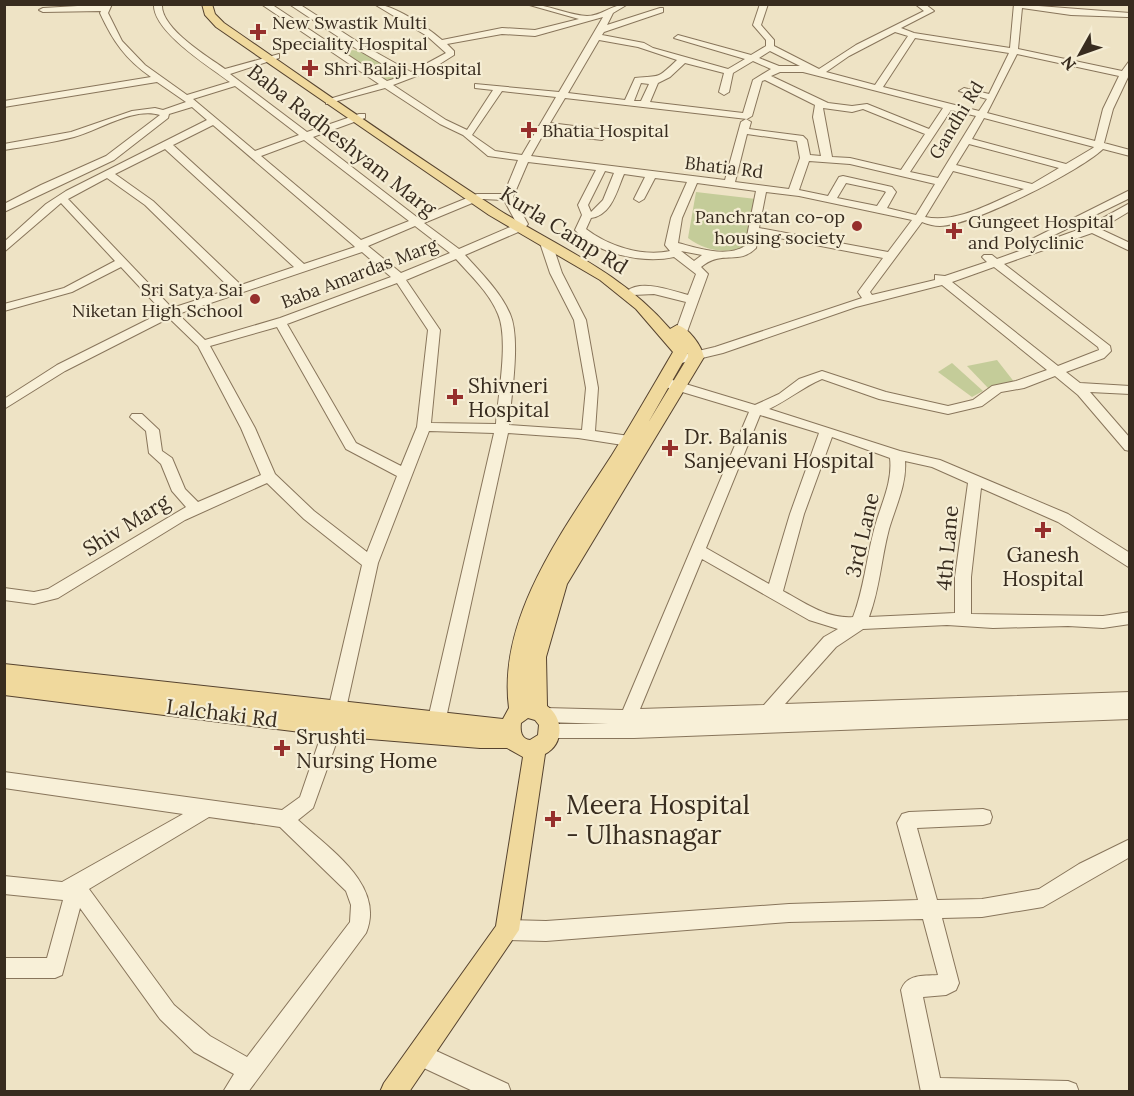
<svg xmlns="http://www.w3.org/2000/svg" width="1134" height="1096" viewBox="0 0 1134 1096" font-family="Lora,serif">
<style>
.green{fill:#c4cc99}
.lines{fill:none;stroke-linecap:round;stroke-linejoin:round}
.minor-casing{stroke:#88755b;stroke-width:2}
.major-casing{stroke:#56432f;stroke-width:2}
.minor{fill:#f8f0d8;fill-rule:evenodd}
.major{fill:#f0d99d;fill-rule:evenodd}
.poi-dot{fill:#962f2c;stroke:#f5edd4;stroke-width:2}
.labels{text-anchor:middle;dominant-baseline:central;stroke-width:4.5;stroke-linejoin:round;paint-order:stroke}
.far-poi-label{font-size:18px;fill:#382c1f;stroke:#f5edd4;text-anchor:start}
.far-street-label{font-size:18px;fill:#382c1f;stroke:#f5edd4}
.street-label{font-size:21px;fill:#382c1f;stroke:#f5edd4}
.poi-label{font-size:21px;fill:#382c1f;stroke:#f5edd4;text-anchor:start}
.near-poi-label{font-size:26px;fill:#382c1f;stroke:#f5edd4;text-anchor:start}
</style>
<rect width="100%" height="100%" fill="#eee3c5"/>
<g class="green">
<path d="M351 50C364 50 394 67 400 77L385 80 345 53Z"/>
<path d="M696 192 756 199 744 248C724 254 704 250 688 238Z"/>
<path d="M997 360 1015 383 989 389 967 366Z"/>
<path d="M952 363 983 391 972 397 938 372Z"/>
</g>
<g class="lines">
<g class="minor-casing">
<g id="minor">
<path d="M112 4 108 13 122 41 145 65 187 95 230 82C210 67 152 31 154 4H162C160 28 207 56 225 69L279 54V58L230 74 307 132 359 114H365V118L313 137 418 218 477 194H504L518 160 488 156 463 135 440 124 385 88 326 104V100L379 84 261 4H271L387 81 403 76 355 48 289 4H299L361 44 411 72 446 53 427 36 374 4C393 4 427 27 442 40L502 28 535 30 579 19 526 4C548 4 567 15 587 16 602 16 612 4 628 4L613 13 607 25 660 8H663V12L604 32 602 35 644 43 653 48 728 69 745 59 674 38 678 35 751 55 766 46V40L753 25 760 4H768L761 25 774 40V46L819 69 856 45 924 11 915 4H925L934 11 901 28 914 33 1010 48 1014 4 1130 13V17H1127L1071 15 1022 8 1018 49 1122 71 1130 60V73L1113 109 1104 143 1130 150V156L1103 149C1080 171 974 225 940 226 934 226 927 224 922 222L870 292 872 295 935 280V275L945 276 987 262 982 257 984 255H992L997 259 1083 228V224H1092L1130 203V211L1100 229 1130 243V251L1092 233 1004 264 1110 346 1111 351 1104 358 1066 372 1080 383 1130 386V394L1090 392 1130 438V451L1125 450 1078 395 1055 376 1024 388 1001 392 982 406 948 414 879 399 822 379C803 387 788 400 769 409L900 451 940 460 1068 514 1130 553V568L1058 522 981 488 971 577V614L1103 616 1130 612V624L1103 628 1068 626 993 628 947 625 863 629 836 647 785 704 1130 692V719L634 738H552L546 736 543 731 546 726 552 724H608L545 722 539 720 536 715 539 710 545 708 623 710 749 412 659 385 658 382 659 379H669L755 405 779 394 799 379 822 371 886 392 948 406 973 400 992 386 1016 381 1047 370 942 285 856 307 723 353 677 364 673 363 671 360 673 357 715 347 862 298 858 292 883 258 758 234 756 248C738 266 723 249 701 267L708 274 687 332 674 339H666L664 336 676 330 686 302 654 294 633 295 627 291C642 279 672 291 688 295L696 274 674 257C644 264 596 254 575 230L582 215 578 205 596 170 528 162 513 197 528 224 523 230 465 255C481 273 500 291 510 314 521 339 511 396 509 425L582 430 586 388 574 320 550 273 540 243 546 240 552 243 562 273 586 320 598 388 595 431 629 436 636 441 629 446 578 438 508 433 443 732 440 737 434 739 428 737 425 732 494 433 429 431 378 563 342 727 313 808 298 820C328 848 386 885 366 933L248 1092H223L234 1074 194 1052 160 1019 80 908 62 975 55 978H4V958H47L63 900 4 894V876L62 882 183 814 4 788V772L282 810 300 797 324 727 362 565 304 519 267 483 185 520 58 598 34 604 4 600V588L34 592 48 589 186 507 172 491 161 464 149 453 146 431 130 417 132 414H142L159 430 162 451 172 458 185 489 198 502 261 475 241 428 198 346 169 318 65 371 4 409V399L57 365 163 312 121 267 72 292 4 311V304L64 288 115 261 61 203 4 252V242L46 204 66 191 207 120 192 107 169 114 168 118 114 160 4 212V204L41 185 106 156 160 115C133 107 100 130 74 137 51 143 28 146 4 150V144L71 132 132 111 155 108 163 110 186 102 157 82 4 107V101L151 77C125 59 113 41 100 13L101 11 43 12 39 10 43 8ZM603 17 559 92 475 84V88L493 90 467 130 446 120 393 85 427 72 454 55V51L447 44 502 34 535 36ZM895 32 908 36 875 85 826 72 849 56ZM915 38 1009 53 989 94 964 88 959 91 987 99 979 111 883 87ZM599 40 638 47 677 60C656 80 661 75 635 78L625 100 568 93ZM770 51 800 66H779L759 58ZM1017 54 1119 76 1103 109 1095 141 987 113ZM753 61 771 69 753 80 743 113 650 102 658 83 670 77 685 63 724 73 719 92 724 95 729 92 733 73ZM780 72H803L943 108 929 129 867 104 852 106 828 103 771 76ZM765 80 815 105 813 117 821 156 810 155 807 140 803 136 749 129 751 122 746 119 741 122 725 180 531 156 544 133 602 140 611 133 606 130 550 123 565 98 747 119 752 116 762 81ZM641 83 649 84 641 101H634ZM235 86 299 135 255 151 193 99ZM502 91 556 97 522 155 495 151 472 135ZM823 108 852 112 863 109 925 134 901 170 850 158 832 157ZM951 110 976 116 938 178 910 172ZM984 118 1094 147 1093 148 1066 164 972 139ZM213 125 353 245 355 247 304 264 173 145ZM747 134 797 141 800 158 789 189 735 182ZM304 140 409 221 361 240 261 156ZM969 144 1059 168 1032 184 956 165ZM165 149 294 267 241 285 153 201 115 174ZM809 161 850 164 935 184 916 215 887 208 896 192 892 187 843 176 839 177 828 196 799 190ZM605 171 614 173 603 200 591 212 588 205ZM953 171 1024 189C994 201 958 224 925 217ZM624 174 645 177 634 199 639 202 644 199 655 178 687 182 671 218 665 245 670 251C642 257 608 246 586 229L591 218C612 215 617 190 624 174ZM107 178 145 205 231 289 172 308 68 199ZM697 183 756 191 745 246C726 258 698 248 678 243L682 218ZM846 183 884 191 886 192 877 206 837 198ZM766 192 799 196 912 220 888 252 759 228ZM482 199 504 200 517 224 459 249 424 223ZM415 226 450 253 401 273 368 246ZM681 251 702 255 694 261ZM362 252 391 277 280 318 205 340 178 314ZM456 259C471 276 489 292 498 314 509 339 498 396 496 424L431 423 440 330 406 280ZM994 267 1098 347 1099 350 1058 366 952 282ZM397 283 428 330 417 427 401 466 356 443 287 324ZM277 327 346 449 397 476 367 552 314 511 275 474 255 428 210 346ZM760 415 819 433 790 514 769 584 706 548ZM832 437 890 458C893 483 880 506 874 530 866 560 864 589 853 617 827 619 805 603 783 591L804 514ZM905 461 932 467 968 483 955 577V613L869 617C880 588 881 559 889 529 895 508 907 484 905 461ZM702 559 809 620 838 629 824 637 764 705 640 709ZM209 817 280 827 346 891 351 905 350 922 247 1057 210 1036 174 1005 89 889Z"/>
<path d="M1130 190V198L1042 241 1038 242 1032 239Z"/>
<path d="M983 809 990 811 992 817 990 823 983 825 917 828 937 900 982 899 1039 889 1079 864 1130 839V857L1043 907 982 917 942 918 959 983 956 990 946 995 923 997 940 1078 1068 1081 1076 1084 1079 1092H921L901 990C907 974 922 976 938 975L923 919 789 922 546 941 507 940 500 937 497 930 500 923 507 920 546 921 789 904 918 900 897 823 902 814 909 812Z"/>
<path d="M419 1043 508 1084 511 1092H475L411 1062 408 1054 411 1046Z"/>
</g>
</g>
<g class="major-casing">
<path id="major" d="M202 4H212L215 14 224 23C315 86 406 150 499 210 560 248 621 272 670 329L677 325C689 328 701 345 704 357L567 584 546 657 547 706C564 718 564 744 545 754L519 930 409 1092H380L384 1083 496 926 523 757 507 748H480L333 736 4 695V664L503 719 509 708C497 617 565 528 612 455 633 421 653 386 673 352L636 309 600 280 489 215 216 27 205 15ZM688 353V357L648 423ZM528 718 535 720 539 725 538 735 530 740C521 739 520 731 521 723Z"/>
</g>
<use href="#minor" class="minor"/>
<use href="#major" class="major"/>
</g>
<g class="poi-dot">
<path d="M255 23h6v6h6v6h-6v6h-6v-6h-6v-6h6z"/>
<path d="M307 59h6v6h6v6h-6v6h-6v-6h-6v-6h6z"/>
<path d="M526 121h6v6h6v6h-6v6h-6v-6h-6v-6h6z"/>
<circle cx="857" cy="226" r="6"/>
<path d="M951 222h6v6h6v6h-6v6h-6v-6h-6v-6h6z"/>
<circle cx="255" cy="299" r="6"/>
<path d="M452 388h6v6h6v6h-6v6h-6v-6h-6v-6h6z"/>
<path d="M667 439h6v6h6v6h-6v6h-6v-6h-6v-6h6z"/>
<path d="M1040 521h6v6h6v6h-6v6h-6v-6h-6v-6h6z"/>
<path d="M279 739h6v6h6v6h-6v6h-6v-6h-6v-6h6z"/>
<path d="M550 810h6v6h6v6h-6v6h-6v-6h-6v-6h6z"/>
</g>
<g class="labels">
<g class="far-poi-label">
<text x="272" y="22">New Swastik Multi<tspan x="272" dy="21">Speciality Hospital</tspan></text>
<text x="324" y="68">Shri Balaji Hospital</text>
<text x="542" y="130">Bhatia Hospital</text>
<text x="845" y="216" text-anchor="end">Panchratan co-op<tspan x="845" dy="21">housing society</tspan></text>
<text x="968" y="221">Gungeet Hospital<tspan x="968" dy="21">and Polyclinic</tspan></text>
<text x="243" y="289" text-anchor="end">Sri Satya Sai<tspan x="243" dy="21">Niketan High School</tspan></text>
</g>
<g class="far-street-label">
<text transform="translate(956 120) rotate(-59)">Gandhi Rd</text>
<text transform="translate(724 167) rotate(7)">Bhatia Rd</text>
<text transform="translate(359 273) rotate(-21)">Baba Amardas Marg</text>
</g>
<g class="street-label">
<text transform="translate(342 140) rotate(38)">Baba Radheshyam Marg</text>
<text transform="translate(564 230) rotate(32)">Kurla Camp Rd</text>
<text transform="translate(126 525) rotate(-32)">Shiv Marg</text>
<text transform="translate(862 535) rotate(-77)">3rd Lane</text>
<text transform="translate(947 548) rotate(-85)">4th Lane</text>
<text transform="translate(222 713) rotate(7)">Lalchaki Rd</text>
</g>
<g class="poi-label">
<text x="468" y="385">Shivneri<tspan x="468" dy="24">Hospital</tspan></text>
<text x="684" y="436">Dr. Balanis<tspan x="684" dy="24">Sanjeevani Hospital</tspan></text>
<text x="1043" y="554" text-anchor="middle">Ganesh<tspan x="1043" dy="24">Hospital</tspan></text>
<text x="296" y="736">Srushti<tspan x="296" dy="24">Nursing Home</tspan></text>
</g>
<g class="near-poi-label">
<text x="566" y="804">Meera Hospital<tspan x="566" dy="30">- Ulhasnagar</tspan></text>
</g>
</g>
<rect width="1134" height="1096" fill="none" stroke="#382c1f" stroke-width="12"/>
<g transform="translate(1080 54) rotate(230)" stroke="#f5edd4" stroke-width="4.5" paint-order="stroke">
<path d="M0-4.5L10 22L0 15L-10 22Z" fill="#382c1f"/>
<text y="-9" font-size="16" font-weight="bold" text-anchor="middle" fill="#382c1f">N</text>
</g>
</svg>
